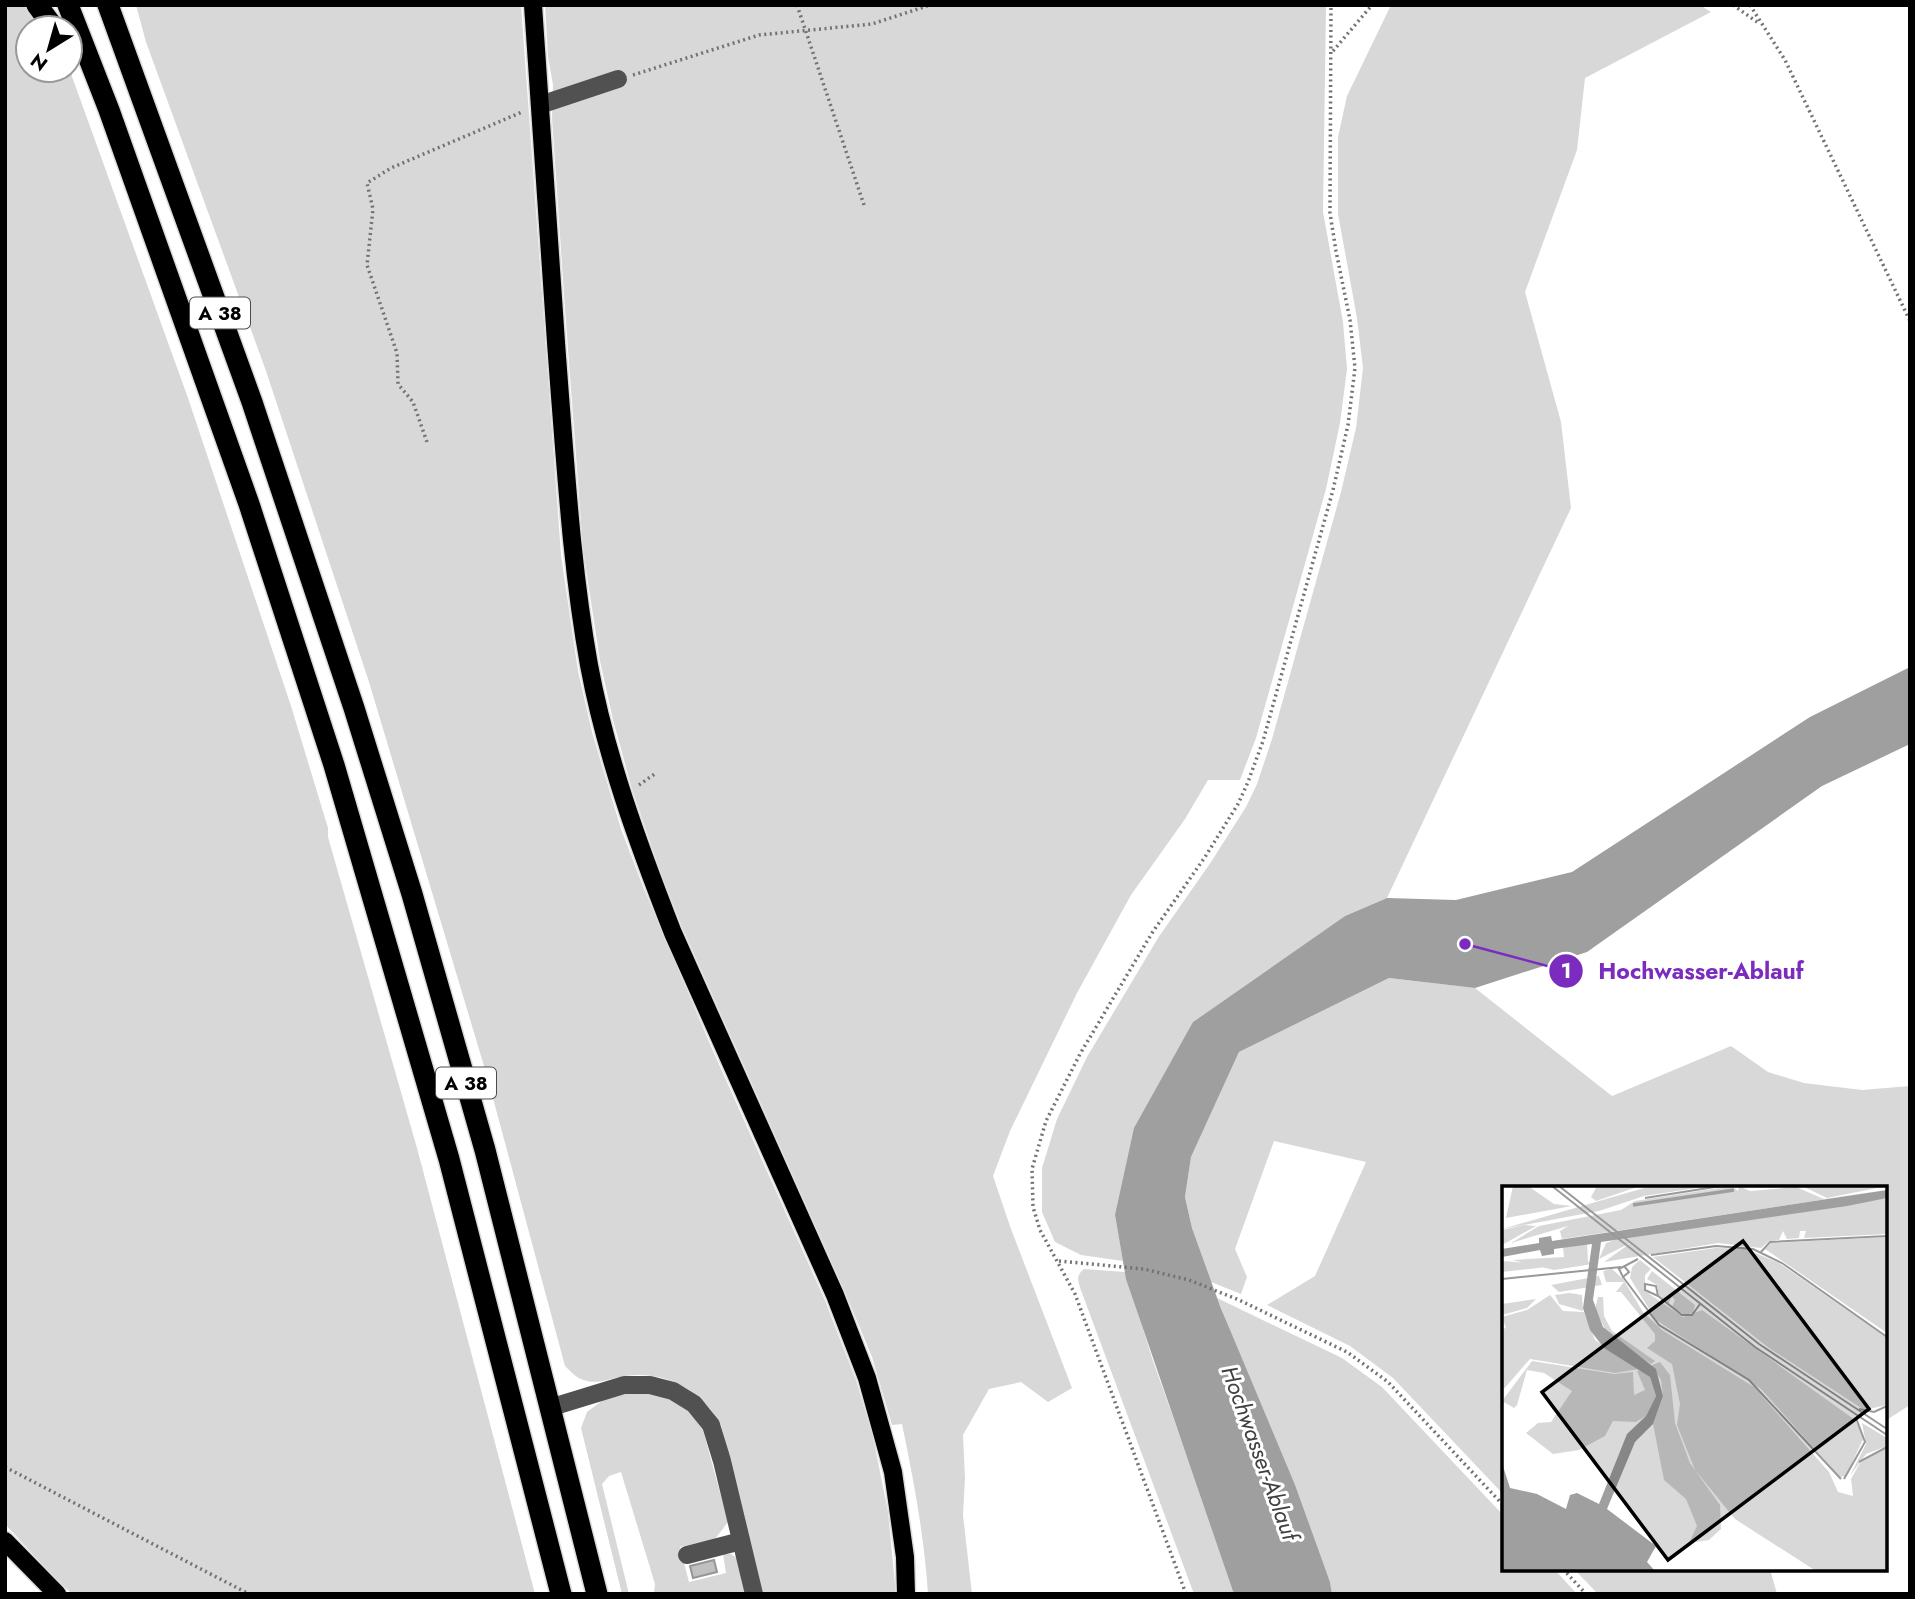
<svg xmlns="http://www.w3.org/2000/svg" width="1915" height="1599" viewBox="0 0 1915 1599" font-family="Jost,sans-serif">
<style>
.green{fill:#d8d8d8}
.water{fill:#9f9f9f}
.building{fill:#c0c0c0;stroke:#959595;stroke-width:2}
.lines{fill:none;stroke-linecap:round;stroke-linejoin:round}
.major-casing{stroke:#dbdbdb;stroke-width:21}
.highway-casing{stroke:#dbdbdb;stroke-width:24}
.path{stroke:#737373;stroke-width:3.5;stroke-dasharray:2 3.5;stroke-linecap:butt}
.minor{stroke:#515151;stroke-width:18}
.major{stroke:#000;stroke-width:18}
.highway{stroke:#000;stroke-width:21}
.labels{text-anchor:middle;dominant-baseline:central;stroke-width:6;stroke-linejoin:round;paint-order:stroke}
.shield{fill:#fff;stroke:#4c4c4c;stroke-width:2}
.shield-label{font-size:19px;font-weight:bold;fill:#000}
.water-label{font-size:23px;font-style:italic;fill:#404040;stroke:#fff}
.inset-river{fill:none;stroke:#9f9f9f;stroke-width:3.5}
.inset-road{fill:none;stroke:#999;stroke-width:2}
.view{fill:#000;fill-opacity:0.15;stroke:#000;stroke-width:3.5}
.inset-edge{fill:none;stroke:#000;stroke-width:3.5}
.leader{fill:none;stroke:#7b2cbf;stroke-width:2.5}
.callout-dot{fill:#7b2cbf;stroke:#fff;stroke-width:2.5}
.mark-label{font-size:21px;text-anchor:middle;font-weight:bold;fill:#fff}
.callout-label{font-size:23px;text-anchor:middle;font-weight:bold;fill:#7b2cbf;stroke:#fff;stroke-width:6;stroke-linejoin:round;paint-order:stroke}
</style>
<rect width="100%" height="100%" fill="#fff"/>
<g class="green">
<path d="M5 5H29L45 28H28V70L70 71 188 398 291 706 328 828V837L417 1148 535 1594H72L50 1573 5 1524Z"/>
<path d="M136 5H521L561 555 578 671 592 732 621 829 644 889 713 1051 824 1298 856 1380 873 1437 888 1512 896 1594H761L721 1425C702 1390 665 1370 625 1376 612 1378 599 1384 587 1381 577 1379 571 1372 565 1366L487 1076 369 682 266 371 146 42Z"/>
<path d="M545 5H1326L1323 212 1343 322 1347 369 1340 423 1326 489 1256 738 1240 780H1208L1185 819 1131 895 1077 993 1010 1131 993 1176 1011 1229 1072 1388 1048 1402 1021 1382 989 1389 963 1435 965 1478 963 1515 972 1594H928C924 1535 914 1482 902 1424L892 1425 872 1357 845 1292 682 927 660 871 632 789 613 720 600 661 583 549 565 309 552 118 553 85 548 57Z"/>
<path d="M1391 5H1700L1711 12 1585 78 1577 150 1525 292 1561 422 1571 508 1387 898 1345 916 1193 1022 1115 1215 1123 1261 1081 1255 1055 1242 1042 1212V1168L1057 1119 1087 1057 1158 938 1211 862 1246 807 1257 784 1272 739 1341 492 1356 428 1363 368 1357 318 1338 214V137L1347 96Z"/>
<path d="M1389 978 1475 988 1612 1096 1731 1046 1768 1072 1804 1083 1862 1090 1910 1086V1405L1885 1421V1188H1504V1495L1393 1378 1350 1346 1267 1305 1315 1276 1366 1162 1274 1141 1235 1249 1247 1277 1241 1294 1211 1282 1192 1228 1185 1197 1191 1157 1239 1052Z"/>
<path d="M1084 1269 1125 1272 1153 1361 1232 1582 1234 1594H1194L1082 1293C1078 1282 1075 1276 1084 1269Z"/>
<path d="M1217 1298 1342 1358 1382 1387 1504 1516V1569H1554L1577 1594H1332L1330 1582Z"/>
<path d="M631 1391 650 1392 671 1398 689 1411 703 1430 728 1522 715 1539 680 1547 689 1582 726 1573 723 1554H731L738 1559 746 1594H654L655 1584 621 1472 609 1476 602 1484 629 1594H622L581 1428 587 1412 607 1397Z"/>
<path d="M1574 1569H1770L1777 1594H1598Z"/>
</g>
<path class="water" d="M1910 667V744L1822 786 1587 952 1475 988 1389 978 1239 1052 1191 1157 1185 1197 1192 1228 1220 1306 1295 1485 1330 1582 1332 1594H1234L1126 1279 1115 1215 1134 1128 1193 1022 1345 916 1387 898 1456 900 1572 872 1810 717Z"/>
<path class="building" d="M714 1560 717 1572 693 1578 690 1566Z"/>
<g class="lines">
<g class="major-casing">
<g id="major">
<path d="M533 5C542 136 550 266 560 396 567 486 573 576 589 665 606 757 639 846 673 933L835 1295 867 1378 893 1472 905 1557 906 1594"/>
<path d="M5 1541 57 1594"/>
</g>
</g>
<g class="highway-casing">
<g id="highway">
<path d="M37 5 54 28"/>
<path d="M68 5 109 110 249 504 334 765 449 1159 561 1594"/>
<path d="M108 5 252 402 354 708 412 894 485 1150 597 1594"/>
</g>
</g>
<g class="path">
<path d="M797 5 864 205"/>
<path d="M1733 5 1760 24"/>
<path d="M1750 5 1785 60 1910 321"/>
<path d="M1333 51 1372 5"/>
<path d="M633 75 759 35 872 24 930 5"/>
<path d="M427 442 413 402 398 384 397 353 367 265 373 209 367 183 391 168 522 112"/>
<path d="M639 785 656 773"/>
<path d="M1059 1261 1144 1269 1189 1280 1239 1300 1347 1352 1388 1382 1504 1506"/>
<path d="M5 1467 249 1594"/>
<path d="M1563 1569 1586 1594"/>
<path d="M1186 1594 1075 1294 1040 1230 1033 1207 1032 1169 1046 1121 1080 1054 1152 933 1205 857 1238 804 1248 782 1263 741 1333 490 1348 425 1355 368 1350 320 1336 251 1330 213 1331 5"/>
</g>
<g class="minor">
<path d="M540 105 618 79"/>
<path d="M549 1408 624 1385H650L673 1391 694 1404 711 1425 722 1461 754 1594"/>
<path d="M687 1555 741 1541"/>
</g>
<use href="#major" class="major"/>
<use href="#highway" class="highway"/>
</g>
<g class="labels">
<g class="shield">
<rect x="190" y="297.5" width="60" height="31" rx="5"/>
<rect x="436" y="1067.5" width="60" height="31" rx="5"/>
</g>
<g class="shield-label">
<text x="220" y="313">A 38</text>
<text x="466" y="1083">A 38</text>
</g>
<g class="water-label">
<text transform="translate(1260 1453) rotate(70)">Hochwasser-Ablauf</text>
</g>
</g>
<g transform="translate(1502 1186)">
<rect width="385" height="385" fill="#fff"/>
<path d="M11 0H26L52 18 70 20 4 32ZM95 0H138L94 15 89 11ZM149 0H208L142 10 97 25 0 43ZM230 0 236 5 237 0 248 5 294 1 322 13 385 4 60 53 58 45 66 40 9 57 37 40 119 24 133 15ZM300 0H385L325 12ZM385 12V48L302 52 304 45H298L297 52 285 53 281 45 277 54 267 55 259 62 216 57 102 76 130 56 97 73 104 57 124 50ZM22 39 34 40 0 59V44ZM385 51V147L263 63 269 57ZM85 56 86 76 97 77 52 84 10 74 62 71 61 61ZM214 62 244 63 277 77 385 152V219L362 224 267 162 151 71ZM138 74 149 83 143 89V105L181 131 200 124 353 234 362 251 344 290 338 291 259 203 154 134 128 92 130 81ZM0 75 27 77 45 81 0 86ZM110 83 121 93 141 126 160 144 252 201 327 286 336 306 351 310 349 293 358 277 385 262V385H314L233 333 193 284 175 239 178 218 170 178 145 162 153 155V148L119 106H114L122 96H104L101 85ZM150 85 193 119 191 127 183 129 170 121 173 114 170 111 166 118 157 110 155 99 145 93ZM97 90 100 99 57 106 49 99ZM67 107 80 109 81 125 57 118 53 109ZM48 109 61 125 82 126 93 154 137 183 113 187 28 173 0 205V143L4 142 0 131 25 124ZM96 111H101L102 130 110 145 153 175 149 178 106 149 93 123ZM34 113 25 122 0 129V118ZM30 175 112 188 131 186 132 209 143 204 135 185 139 184 148 191 154 210 144 230 134 236 111 235 103 250 77 264 51 268 24 247 36 237 49 236 70 205 42 187 25 184 15 219 12 222 0 215ZM158 176 168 189 173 237 188 277 218 319 219 343 207 354 187 357 195 340 184 313 162 294 151 238 161 210 159 194 150 179ZM360 237 385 252V260L364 268 348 290 364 258Z" fill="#d8d8d8"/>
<path d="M385 4V12L345 20 99 56 91 114 101 141 154 183 161 210 151 238 133 256 105 323 154 360 145 376 153 385H0V277L8 302 35 308 64 323 68 309 75 307 97 318 125 248 144 230 154 210 148 191 102 162 88 144 81 122 90 58 52 63V68L40 70 38 64 0 71V63L37 57V52L49 50 50 55Z" fill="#9f9f9f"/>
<path class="inset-river" d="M131 19 232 4"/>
<path class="inset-road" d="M50 0 253 161 385 249M57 0 257 158 385 243M143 12 219 0M259 66 268 56 385 50M149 69 214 60 251 63 280 77 385 151M122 80 127 86 121 91 117 83 136 73M121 91 157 139 247 194 339 293M0 93 119 81M156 110 143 104V98L154 100 156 110 180 129H190L198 118M357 223 372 226 385 220M357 276 385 261M342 293 363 256 354 232"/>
<path class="view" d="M241 55 367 223 166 374 40 206Z"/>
<rect width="385" height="385" class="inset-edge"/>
</g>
<path class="leader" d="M1465 944L1566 971"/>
<g class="callout-dot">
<circle cx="1465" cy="944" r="7"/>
<circle cx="1566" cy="971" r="18"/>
</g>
<g class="mark-label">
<text x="1566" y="978">1</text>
</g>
<g class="callout-label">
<text x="1701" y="979">Hochwasser-Ablauf</text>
</g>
<rect width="1915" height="1599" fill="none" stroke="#000000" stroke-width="14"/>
<g transform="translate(49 49) rotate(217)"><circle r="33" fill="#ffffff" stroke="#999999" stroke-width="2"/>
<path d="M0-5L12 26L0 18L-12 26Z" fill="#000000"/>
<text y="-10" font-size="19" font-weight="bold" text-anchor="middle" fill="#000000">N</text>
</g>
</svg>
